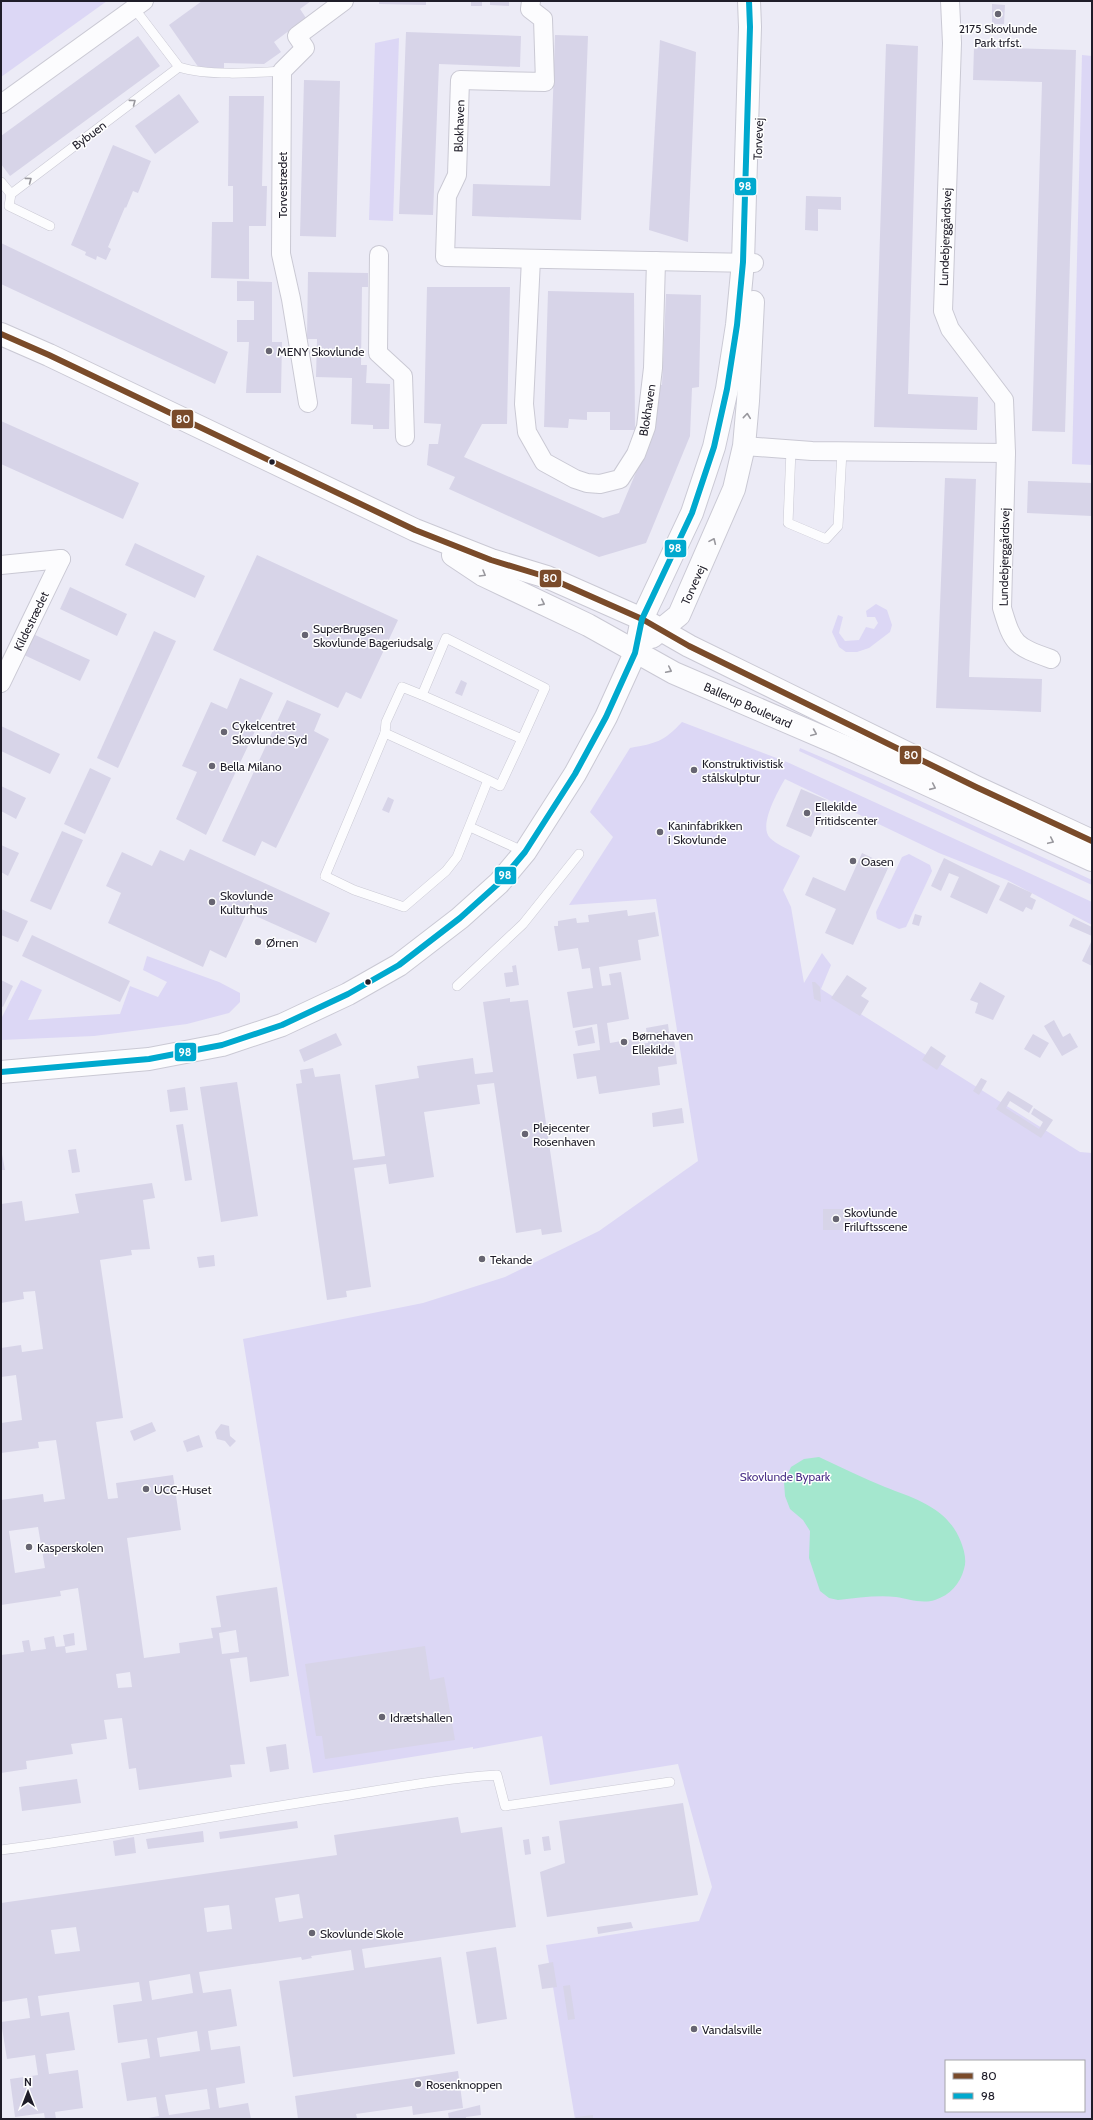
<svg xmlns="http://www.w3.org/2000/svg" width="1093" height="2120" viewBox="0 0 1093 2120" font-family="Cabin,sans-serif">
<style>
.green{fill:#dcd7f5;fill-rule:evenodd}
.water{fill:#a4e7ce}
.building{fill:#d7d4e8;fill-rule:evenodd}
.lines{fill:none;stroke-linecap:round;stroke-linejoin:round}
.lane-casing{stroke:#cac9d4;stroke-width:10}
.street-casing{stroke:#cac9d4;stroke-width:20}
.secondary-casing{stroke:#cac9d4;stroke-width:24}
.lane{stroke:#fcfcfe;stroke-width:9}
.street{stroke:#fcfcfe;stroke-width:18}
.secondary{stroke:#fcfcfe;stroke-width:22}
.bus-1-casing{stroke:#fff;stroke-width:9}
.bus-2-casing{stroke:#fff;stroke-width:9}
.bus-1{stroke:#7a4b2a;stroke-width:6}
.bus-2{stroke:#00a9ce;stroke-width:6}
.oneway{stroke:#99989e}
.poi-dot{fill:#676571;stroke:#fff;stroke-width:1.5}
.bus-dot{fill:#1f1d29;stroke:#fff;stroke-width:1.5}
.labels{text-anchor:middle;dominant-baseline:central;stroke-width:3;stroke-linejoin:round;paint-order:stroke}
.poi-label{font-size:12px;fill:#1f1d29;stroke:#fff;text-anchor:start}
.street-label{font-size:12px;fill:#1f1d29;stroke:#fff}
.park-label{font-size:12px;fill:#4a3087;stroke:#fff}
.line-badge{stroke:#fff;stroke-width:1.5}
.badge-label{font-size:11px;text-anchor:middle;font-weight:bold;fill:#fff}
</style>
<rect width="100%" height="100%" fill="#ecebf6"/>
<g class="green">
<path d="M1 1H107L1 77Z"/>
<path d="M399 38 393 221 369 220 375 43Z"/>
<path d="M1082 55 1092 56V465L1072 464Z"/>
<path d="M876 604 887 610 892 625 890 632 869 648 857 652H846L839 647 832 632 838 615 843 617 839 633 845 641 859 640 866 627 874 629 878 623 875 617H867L866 611Z"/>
<path d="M682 722 787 762 1092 902V925L1007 880 939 853 785 779C778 791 758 826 770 838 777 845 791 850 800 856L783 890 791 907 804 983 822 953 831 965 821 989 1080 1152 1092 1153V2119H575L546 1945 699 1921 712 1887 678 1764 550 1785 542 1736 473 1749V1747L313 1773 243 1339 423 1303 505 1277 599 1231 698 1161 656 899 569 905 613 837 590 812 630 748C657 743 663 742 682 722ZM946 2061H1084V2111H946Z"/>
<path d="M800 748 875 780 1092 880V885L799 751Z"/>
<path d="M909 854 930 865 932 871 906 927 899 929 877 919 876 912 902 857Z"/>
<path d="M147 956 219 982 240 993V1002L229 1013 187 1024 94 1036 1 1040V1019L21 980 42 990 28 1020 120 1014 130 986 158 997 167 982 143 970Z"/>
</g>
<path class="water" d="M819 1457C841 1467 863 1478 885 1487 916 1499 948 1508 961 1542 964 1550 967 1560 964 1569 960 1584 950 1595 935 1600 922 1604 908 1599 896 1597 877 1595 857 1598 838 1600L829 1598 820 1591 809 1558 810 1531 803 1520 790 1509 785 1496 784 1482 791 1467 804 1459Z"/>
<g class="building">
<path d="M202 1H311L300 9 306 18 274 42 281 52 264 64 224 63V69L199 68 169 25Z"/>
<path d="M379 1H426V5L379 4Z"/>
<rect x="471" y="1" width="11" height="5"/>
<path d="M490 1H509V6L490 5Z"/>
<path d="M992 4 1005 5 1004 24H992Z"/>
<path d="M406 32 521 36 520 67 439 64 433 215 399 214Z"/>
<path d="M555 35 588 36 581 220 472 216 473 184 550 186Z"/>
<path d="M138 36 160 66 10 176 1 164V136Z"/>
<path d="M660 40 696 52 688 242 649 230Z"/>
<path d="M886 44 918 46 908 394 978 397 977 430 874 427Z"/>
<path d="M974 47 1076 50 1065 432 1032 431 1042 82 973 80Z"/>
<path d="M304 80 340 81 336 237 300 236Z"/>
<path d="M179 94 199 122 155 154 135 126Z"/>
<path d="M229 96H264L262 186H267L266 226H249V279L211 278 212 222H233V186H228Z"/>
<path d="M113 145 151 161 138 193 133 191 126 208 125 207 108 247 111 249 106 260 97 256 96 260 85 255 86 252 71 245Z"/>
<path d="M806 196 841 197V210L818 209V231L805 230Z"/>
<path d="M1 243 228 352 215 384 1 284Z"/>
<path d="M308 272 368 273V287H362L361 365H367L366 383 390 384 389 429H373V425L351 424 352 378 316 377 317 339H307Z"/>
<path d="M237 281 272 282V342H282L281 393H246L249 342H237V320H254V301H237Z"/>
<path d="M427 287H510L507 424H482L464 457 603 518 619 513 654 429 655 384 662 385 666 294 701 295 699 387 692 388 690 436 646 543 599 557 449 489 455 477 427 465 429 444H438L441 424 424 423Z"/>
<path d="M548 291 634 293 635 430H610V412H587V420L569 419 568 428 544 427Z"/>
<path d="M1 421 139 483 123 519 1 464Z"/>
<path d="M945 478 976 479 969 677 1042 679 1041 712 936 708Z"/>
<path d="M1028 481 1092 483V516L1027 513Z"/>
<path d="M135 543 205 576 195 598 125 565Z"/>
<path d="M257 555 398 620 361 699 346 692 338 708 213 650Z"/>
<path d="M70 587 127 614 117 636 60 609Z"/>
<path d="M154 631 176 641 118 768 97 758Z"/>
<path d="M33 634 90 660 80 681 24 655Z"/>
<path d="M240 678 273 693 206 835 176 819 197 772 182 766 211 702 227 709Z"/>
<path d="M461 680 467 683 462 696 455 693Z"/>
<path d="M287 700 321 714 314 731 329 739 276 848 262 841 255 856 222 841Z"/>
<path d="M1 726 60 754 50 774 1 751Z"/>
<path d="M90 768 111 778 85 834 64 824Z"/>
<path d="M1 786 26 798 16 819 1 811Z"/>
<path d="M801 789 827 800 811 837 786 826Z"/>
<path d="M388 797 394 800 389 813 382 810Z"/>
<path d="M62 831 83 840 51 910 30 901Z"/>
<path d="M1 845 19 853 8 876 1 872Z"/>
<path d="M190 849 330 913 316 943 247 912 226 958 210 950 203 967 108 923 121 893 106 886 122 852 152 866 160 850 184 861Z"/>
<path d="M862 853 889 866 853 945 825 933 836 909 805 895 813 877 845 891Z"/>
<path d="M944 858 1000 886 987 914 950 897 959 877 949 873 941 891 931 886Z"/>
<path d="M1008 882 1032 893 1030 897 1036 900 1032 910 1026 907 1023 912 999 900Z"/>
<path d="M1 909 28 921 18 942 1 935Z"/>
<path d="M627 910 628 916 655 912 659 936 638 940 641 960 599 967 602 986 611 985 609 974 621 972 629 1019 607 1023 610 1043 639 1038 640 1044 648 1043 646 1028 668 1024 670 1040 674 1039 677 1064 658 1067 660 1085 599 1094 596 1076 577 1079 573 1054 600 1050 597 1024 573 1028 567 992 593 988 590 968 582 969 578 948 558 951 554 926H558V921L576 918 577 923 589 922 588 915Z"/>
<path d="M915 914 922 916 919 926 912 924Z"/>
<path d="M1073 918 1092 927V936L1069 926Z"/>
<path d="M32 935 130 981 120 1002 22 956Z"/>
<path d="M1092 940V966L1082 961Z"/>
<path d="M516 965 519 985 506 987 504 973 513 972 512 966Z"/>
<path d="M847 975 867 988 861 996 869 1001 860 1016 831 998Z"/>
<path d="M1 980 13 986 3 1007 1 1006Z"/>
<path d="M812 982H815L820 987 821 1002 814 999Z"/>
<path d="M980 982 1005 996 993 1020 975 1013 978 1003 970 1000Z"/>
<path d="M510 998V1002L528 1000 562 1232 542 1235 541 1229 516 1233 494 1083 477 1085 480 1104 424 1112 434 1177 389 1184 386 1164 354 1168 371 1287 346 1291 347 1297 327 1300 296 1084 302 1083 300 1070 313 1068 315 1077 340 1074 353 1160 385 1156 375 1085 419 1078 417 1066 473 1058 475 1074 493 1072 483 1002Z"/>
<path d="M1054 1020 1063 1037 1070 1033 1078 1047 1062 1056 1044 1026Z"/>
<path d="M592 1027 595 1043 578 1046 575 1031Z"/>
<path d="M336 1033 342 1045 304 1062 299 1050Z"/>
<path d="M1033 1034 1049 1043 1040 1058 1024 1049Z"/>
<path d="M931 1046 946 1056 937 1070 922 1060Z"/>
<path d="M981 1078 987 1081 979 1095 973 1091Z"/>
<path d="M237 1082 258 1216 221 1222 200 1087Z"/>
<path d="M185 1087 188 1110 170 1112 167 1090Z"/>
<path d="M1008 1091 1033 1106 1029 1113 1010 1101 1006 1108 1039 1129 1043 1122 1031 1114 1034 1108 1053 1120 1041 1138 996 1109Z"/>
<path d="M682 1108 684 1123 653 1127 652 1113Z"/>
<path d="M183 1124 192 1180 185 1181 176 1125Z"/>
<path d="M1 1149 5 1170H1Z"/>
<path d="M76 1149 80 1172 72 1173 68 1150Z"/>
<path d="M152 1183 155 1198 143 1200 150 1249 131 1250 132 1255 100 1260 123 1418 96 1422 108 1499 118 1498 116 1483 173 1475 181 1530 127 1538 144 1658 180 1653 179 1643 213 1638 211 1628 221 1627 216 1596 277 1587 289 1676 250 1682 247 1657 230 1659 245 1764 230 1765 232 1777 139 1790 136 1768 129 1769 122 1718 104 1720 107 1739 71 1744 73 1754 26 1761 27 1769 1 1773V1655L24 1652 22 1641 29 1640 31 1651 46 1649 44 1638 54 1636 56 1647 65 1646 63 1635 74 1633 75 1645 65 1647 66 1653 87 1650 78 1588 60 1591 61 1596 1 1605V1500L43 1494 44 1502 65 1499 56 1440 38 1442 39 1448 1 1453V1423L22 1420 16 1375 1 1377V1348L21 1345 22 1352 43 1349 35 1291 23 1292 24 1299 1 1303V1204L22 1201 25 1221 79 1213 75 1194ZM38 1527 45 1568 15 1573 9 1531ZM236 1630 239 1652 222 1654 219 1633ZM130 1672 132 1687 118 1688 116 1674Z"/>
<rect x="823" y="1209" width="26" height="21"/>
<path d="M214 1255 215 1266 199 1268 197 1257Z"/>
<path d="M152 1422 156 1431 134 1441 130 1431Z"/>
<path d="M221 1424 229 1426 230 1436 236 1441 230 1447 225 1441 217 1439 215 1432Z"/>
<path d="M199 1435 203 1447 187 1452 183 1441Z"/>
<path d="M425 1646 430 1680 444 1677 455 1740 325 1759 322 1736H316L305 1664Z"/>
<path d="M286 1744 289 1769 270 1772 266 1747Z"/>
<path d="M77 1779 81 1803 22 1811 19 1787Z"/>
<path d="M683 1803 698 1895 547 1917 540 1872 565 1863 559 1821Z"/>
<path d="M458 1817 461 1833 502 1827 516 1927 362 1949 365 1968 441 1957 455 2054 293 2077 279 1981 354 1970 351 1950 311 1956 312 1958 302 1960 301 1957 199 1972 203 1993 231 1989 237 2026 208 2031 211 2050 240 2046 245 2083 216 2088 219 2108 248 2103 251 2119H143L159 2116 156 2097 127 2101 121 2063 150 2058 147 2039 118 2043 113 2005 142 2001 139 1982 38 1996 41 2016 69 2012 75 2050 46 2054 49 2074 78 2070 83 2108 55 2112 56 2119H45L44 2113 15 2117 10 2079 38 2075 35 2055 7 2059 1 2022 30 2018 27 1998 1 2002V1903L337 1855 334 1835ZM299 1894 303 1918 279 1922 275 1898ZM229 1905 232 1929 207 1932 204 1908ZM76 1927 80 1951 55 1954 51 1930ZM190 1974 193 1993 152 2000 149 1981ZM197 2031 200 2051 160 2057 157 2038ZM207 2089 210 2109 169 2115 165 2095Z"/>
<path d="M297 1821 298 1828 220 1839 219 1832Z"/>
<path d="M203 1831 204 1842 148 1849 146 1839Z"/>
<path d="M549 1836 551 1850 544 1851 542 1837Z"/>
<path d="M134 1837 136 1853 115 1856 113 1841Z"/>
<path d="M529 1839 531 1854 525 1855 523 1840Z"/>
<path d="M631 1922 633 1928 598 1934 597 1927Z"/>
<path d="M496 1947 507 2019 477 2024 466 1952Z"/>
<path d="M553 1962 557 1987 542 1989 538 1965Z"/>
<path d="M570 1985 575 2019 568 2020 563 1986Z"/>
<path d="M458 2071 463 2108 413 2115 412 2106 356 2114 357 2118 350 2119H298L295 2096Z"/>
<path d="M480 2105 481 2115 466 2117V2119H449L448 2113Z"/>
<path d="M593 2115V2119H576V2117Z"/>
</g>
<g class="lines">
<g class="lane-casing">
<g id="lane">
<path d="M134 8 179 67C206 76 253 73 282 71"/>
<path d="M1 182 11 194 179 67"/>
<path d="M11 194 9 206 50 226"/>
<path d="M791 450 788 523 826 539 838 526 842 451"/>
<path d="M385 733 386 722 402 687 422 695"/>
<path d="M488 780 457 857 446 871 404 907 354 890 325 876 385 733 488 780 500 786 522 739 422 695 446 638 545 688 522 739"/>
<path d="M470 827 525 852"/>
<path d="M457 986 523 924 579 854"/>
<path d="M1 1850C118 1835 234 1812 350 1795 399 1787 448 1778 497 1775L505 1806 670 1782"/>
</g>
</g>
<g class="street-casing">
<g id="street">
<path d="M531 1 530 9 543 19 545 82 460 80 457 175 447 196 445 257 754 263"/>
<path d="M950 1 952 43 943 311 950 329 1004 400 1006 453 1002 608C1013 645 1015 646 1051 659"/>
<path d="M1 104 144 1"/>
<path d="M379 255 378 353 403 376 405 437"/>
<path d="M531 259 524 404 527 432 544 462 575 479 587 483 600 484 620 479 636 454 646 427 653 368 656 261"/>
<path d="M308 403 291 299 281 254 282 71 305 48 297 36 344 1"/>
<path d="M744 446 812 451 1006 453"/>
<path d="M1 565 61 559"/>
<path d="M1 683 61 559"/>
</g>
</g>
<g class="secondary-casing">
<g id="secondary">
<path d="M1 334 49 355 415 530 491 560 547 577 642 619 689 646 976 787 1092 841"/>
<path d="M453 555 483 575 588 625 674 673 841 745 1092 860"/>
<path d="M652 637 679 615 734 489 744 446 748 401 753 302"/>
<path d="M1 1072 149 1059 222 1045 282 1025 348 994 399 965 460 918 499 883 525 852 575 774 606 717 635 653 642 619 692 513 714 447 727 389 737 325 743 262 750 27 749 1"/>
</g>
</g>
<use href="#lane" class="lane"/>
<use href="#street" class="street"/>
<use href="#secondary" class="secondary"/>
<g class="bus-1-casing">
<path id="bus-1" d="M1 334 49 355 415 530 491 560 547 577 642 619 689 646 976 787 1092 841"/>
</g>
<g class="bus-2-casing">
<path id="bus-2" d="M1 1072 149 1059 222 1045 282 1025 348 994 399 965 460 918 499 883 525 852 575 774 606 717 635 653 642 619 692 513 714 447 727 389 737 325 743 262 750 27 749 1"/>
</g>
<use href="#bus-1" class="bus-1"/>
<use href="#bus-2" class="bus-2"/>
</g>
<defs><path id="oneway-chevron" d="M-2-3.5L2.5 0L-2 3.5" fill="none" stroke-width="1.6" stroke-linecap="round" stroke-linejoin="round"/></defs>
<g class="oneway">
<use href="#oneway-chevron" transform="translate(133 102) rotate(-37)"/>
<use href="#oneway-chevron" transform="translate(29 180) rotate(-37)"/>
<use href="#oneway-chevron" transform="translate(747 416) rotate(-84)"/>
<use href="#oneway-chevron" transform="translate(713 541) rotate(-66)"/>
<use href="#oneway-chevron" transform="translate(483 574) rotate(30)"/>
<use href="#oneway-chevron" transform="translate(542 603) rotate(26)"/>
<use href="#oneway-chevron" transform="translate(669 670) rotate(26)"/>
<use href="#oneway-chevron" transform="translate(814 733) rotate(23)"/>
<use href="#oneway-chevron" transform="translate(933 787) rotate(24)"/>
<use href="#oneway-chevron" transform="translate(1051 841) rotate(25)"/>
</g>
<g class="poi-dot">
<circle cx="998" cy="14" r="4"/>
<circle cx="269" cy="351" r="4"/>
<circle cx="305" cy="635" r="4"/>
<circle cx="224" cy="732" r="4"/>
<circle cx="212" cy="766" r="4"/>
<circle cx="694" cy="770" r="4"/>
<circle cx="807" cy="813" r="4"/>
<circle cx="660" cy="832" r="4"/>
<circle cx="853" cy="861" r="4"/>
<circle cx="212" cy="902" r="4"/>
<circle cx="258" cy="942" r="4"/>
<circle cx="624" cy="1042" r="4"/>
<circle cx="525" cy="1134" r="4"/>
<circle cx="836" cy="1219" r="4"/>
<circle cx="482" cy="1259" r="4"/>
<circle cx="146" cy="1489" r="4"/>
<circle cx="29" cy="1547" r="4"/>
<circle cx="382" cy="1717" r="4"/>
<circle cx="312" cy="1933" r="4"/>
<circle cx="694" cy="2029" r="4"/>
<circle cx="418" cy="2084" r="4"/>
</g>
<g class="bus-dot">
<circle cx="272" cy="462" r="3.5"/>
<circle cx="368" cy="982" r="3.5"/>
</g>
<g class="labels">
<g class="poi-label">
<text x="998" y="28" text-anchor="middle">2175 Skovlunde<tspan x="998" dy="14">Park trfst.</tspan></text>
<text x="277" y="351">MENY Skovlunde</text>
<text x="313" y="628">SuperBrugsen<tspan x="313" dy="14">Skovlunde Bageriudsalg</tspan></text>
<text x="232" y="725">Cykelcentret<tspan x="232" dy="14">Skovlunde Syd</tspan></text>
<text x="702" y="763">Konstruktivistisk<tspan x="702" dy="14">stålskulptur</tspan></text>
<text x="220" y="766">Bella Milano</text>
<text x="815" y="806">Ellekilde<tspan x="815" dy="14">Fritidscenter</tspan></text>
<text x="668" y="825">Kaninfabrikken<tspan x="668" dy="14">i Skovlunde</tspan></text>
<text x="861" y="861">Oasen</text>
<text x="220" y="895">Skovlunde<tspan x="220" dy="14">Kulturhus</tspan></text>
<text x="266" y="942">Ørnen</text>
<text x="632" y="1035">Børnehaven<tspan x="632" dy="14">Ellekilde</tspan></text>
<text x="533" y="1127">Plejecenter<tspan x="533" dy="14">Rosenhaven</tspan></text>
<text x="844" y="1212">Skovlunde<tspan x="844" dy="14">Friluftsscene</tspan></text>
<text x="490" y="1259">Tekande</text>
<text x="154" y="1489">UCC-Huset</text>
<text x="37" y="1547">Kasperskolen</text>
<text x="390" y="1717">Idrætshallen</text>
<text x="320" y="1933">Skovlunde Skole</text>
<text x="702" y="2029">Vandalsville</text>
<text x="426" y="2084">Rosenknoppen</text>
</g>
<g class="street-label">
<text transform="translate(459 126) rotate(-88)">Blokhaven</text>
<text transform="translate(89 135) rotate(-37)">Bybuen</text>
<text transform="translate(758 139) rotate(-88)">Torvevej</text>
<text transform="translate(282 185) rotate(-90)">Torvestrædet</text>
<text transform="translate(945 237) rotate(-88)">Lundebjerggårdsvej</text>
<text transform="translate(647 410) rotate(-81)">Blokhaven</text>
<text transform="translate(1004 557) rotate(-89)">Lundebjerggårdsvej</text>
<text transform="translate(693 585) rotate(-66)">Torvevej</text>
<text transform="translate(31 621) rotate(-64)">Kildestrædet</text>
<text transform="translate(748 705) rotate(24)">Ballerup Boulevard</text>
</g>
<g class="park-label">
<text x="785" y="1476">Skovlunde Bypark</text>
</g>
</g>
<g class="line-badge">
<rect x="734" y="177" width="23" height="19" rx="4" fill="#00a9ce"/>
<rect x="171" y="409" width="23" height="20" rx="4" fill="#7a4b2a"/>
<rect x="664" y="539" width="23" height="19" rx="4" fill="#00a9ce"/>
<rect x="539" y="569" width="23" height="19" rx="4" fill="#7a4b2a"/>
<rect x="899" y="745" width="23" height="20" rx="4" fill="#7a4b2a"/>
<rect x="494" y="866" width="23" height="19" rx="4" fill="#00a9ce"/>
<rect x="174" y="1042" width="23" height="20" rx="4" fill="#00a9ce"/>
</g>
<g class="badge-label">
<text x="745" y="190">98</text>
<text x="183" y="423">80</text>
<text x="675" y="552">98</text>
<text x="550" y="582">80</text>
<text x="911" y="759">80</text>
<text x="505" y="879">98</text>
<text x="185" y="1056">98</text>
</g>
<rect width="1093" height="2120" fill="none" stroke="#1f1d29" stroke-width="4"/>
<rect x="945" y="2060" width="140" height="52" fill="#ffffff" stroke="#a5a5a9"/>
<rect x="953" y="2073" width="20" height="6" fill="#7a4b2a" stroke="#a5a5a9"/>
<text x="981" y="2080" font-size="12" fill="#1f1d29">80</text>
<rect x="953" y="2093" width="20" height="6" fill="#00a9ce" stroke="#a5a5a9"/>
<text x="981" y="2100" font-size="12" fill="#1f1d29">98</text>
<g transform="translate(28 2092)" stroke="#ffffff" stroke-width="3" paint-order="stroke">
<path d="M0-3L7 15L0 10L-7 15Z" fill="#1f1d29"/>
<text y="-6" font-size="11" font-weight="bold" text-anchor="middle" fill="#1f1d29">N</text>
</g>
</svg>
